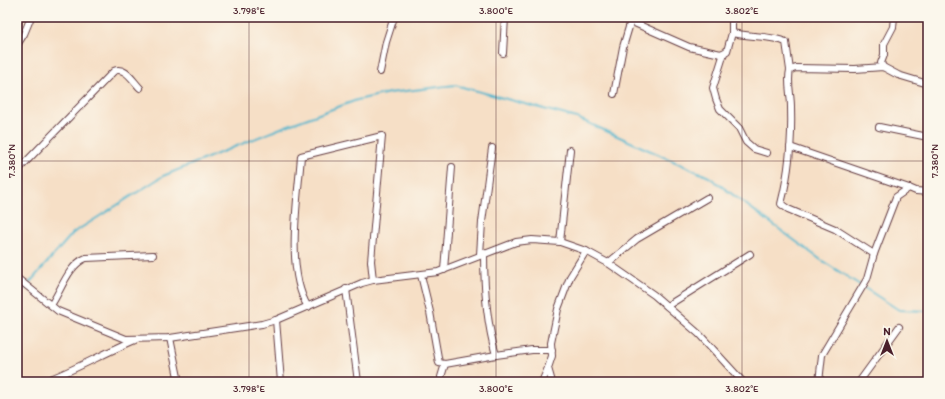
<svg xmlns="http://www.w3.org/2000/svg" width="945" height="399" viewBox="0 0 945 399" font-family="Itim,sans-serif">
<style>
.lines{fill:none;stroke-linecap:round;stroke-linejoin:round}
.stream{stroke:#50b6ce;stroke-width:2}
.minor-casing{stroke:#643c42;stroke-width:8}
.minor{stroke:#fff;stroke-width:6}
.ticks{fill:none;stroke:#4a1f2b;stroke-width:1;stroke-opacity:0.45}
.neatline{fill:none;stroke:#4a1f2b;stroke-width:1.5}
.ticks-label{font-size:10px;text-anchor:middle;fill:#4a1f2b}
</style>
<rect width="100%" height="100%" fill="#fbf7ec"/>
<filter id="ink" filterUnits="userSpaceOnUse"><feTurbulence type="fractalNoise" baseFrequency=".025" numOctaves="2"/><feDisplacementMap in="SourceGraphic" scale="8" xChannelSelector="R" yChannelSelector="G"/><feConvolveMatrix kernelMatrix="1 2 1 2 8 2 1 2 1" color-interpolation-filters="sRGB"/></filter>
<filter id="wash" filterUnits="userSpaceOnUse"><feTurbulence type="fractalNoise" baseFrequency=".012" numOctaves="4" result="noise"/><feDisplacementMap in="SourceGraphic" scale="16" xChannelSelector="R" yChannelSelector="G"/><feGaussianBlur stdDeviation="0.9" result="paint"/><feColorMatrix in="noise" values="0 0 0 0 0 0 0 0 0 0 0 0 0 0 0 0 0 1.4 0 .05"/><feComposite in="paint" operator="in"/></filter>
<g filter="url(#wash)">
<rect width="100%" height="100%" fill="#f6dfc6"/>
<g class="lines">
<path class="stream" d="M17 297 73 233 163 176 286 126 357 100 389 93 455 85 577 118 709 177 821 260 899 310 928 311"/>
</g>
</g>
<g filter="url(#ink)">
<g class="lines">
<g class="minor-casing">
<g id="minor">
<path d="M630 21 689 47 721 54 727 51 732 33V17"/>
<path d="M732 33C749 37 770 35 786 42L790 70"/>
<path d="M17 45 24 34 31 17"/>
<path d="M503 53 505 17"/>
<path d="M724 53 713 88 716 99 720 109 739 128 746 142 754 149 767 153"/>
<path d="M883 67 881 63 884 55V44L893 27 894 17"/>
<path d="M380 72 386 42 394 17"/>
<path d="M614 94 623 47 632 17"/>
<path d="M879 127 928 137"/>
<path d="M790 147 909 188"/>
<path d="M17 171 114 71C125 66 133 81 140 88"/>
<path d="M560 242 570 150"/>
<path d="M484 253C484 288 486 321 496 355"/>
<path d="M874 254 835 229 788 209 781 204C789 173 792 139 791 107 791 94 787 83 790 70L796 68 855 69 883 67 898 75 928 84"/>
<path d="M480 255 482 222 492 148"/>
<path d="M608 263 637 239 707 198"/>
<path d="M444 270 452 167"/>
<path d="M421 275 430 312 439 363 445 364 496 355 532 350H552"/>
<path d="M17 278 58 311 126 339 170 338 262 324 276 320 362 283 373 280 438 272 516 242 532 240 560 242 586 251 608 263 654 295 699 334 743 382"/>
<path d="M346 289 358 382"/>
<path d="M51 305C61 291 68 265 86 258L153 255"/>
<path d="M667 306 750 254"/>
<path d="M308 307C285 270 298 199 301 156L382 136 371 261 373 280"/>
<path d="M276 320 281 382"/>
<path d="M170 338 179 382"/>
<path d="M43 382C75 370 104 353 135 340"/>
<path d="M442 382 441 377 445 364"/>
<path d="M542 382 548 368"/>
<path d="M552 382 548 368 552 356 551 343 558 309 570 277 586 251"/>
<path d="M819 382 822 355 867 279 874 254 896 197 909 188 916 191 928 192"/>
<path d="M859 382 899 327"/>
</g>
</g>
<use href="#minor" class="minor"/>
</g>
</g>
<path class="ticks" d="M249 17V382M496 17V382M742 17V382M17 161H928"/>
<rect width="945" height="399" fill="none" stroke="#fbf7ec" stroke-width="44"/>
<g transform="translate(887 341)" stroke="#fbf7ec" stroke-width="3" paint-order="stroke">
<path d="M0-3L7 15L0 10L-7 15Z" fill="#4a1f2b"/>
<text y="-6" font-size="11" font-weight="bold" text-anchor="middle" fill="#4a1f2b">N</text>
</g>
<rect x="22" y="22" width="901" height="355" class="neatline"/>
<g class="ticks-label">
<text x="249" y="14">3.798°E</text>
<text x="496" y="14">3.800°E</text>
<text x="742" y="14">3.802°E</text>
<text transform="translate(11 161) rotate(-90)" y="4">7.380°N</text>
<text transform="translate(934 161) rotate(-90)" y="4">7.380°N</text>
<text x="249" y="392">3.798°E</text>
<text x="496" y="392">3.800°E</text>
<text x="742" y="392">3.802°E</text>
</g>
</svg>
